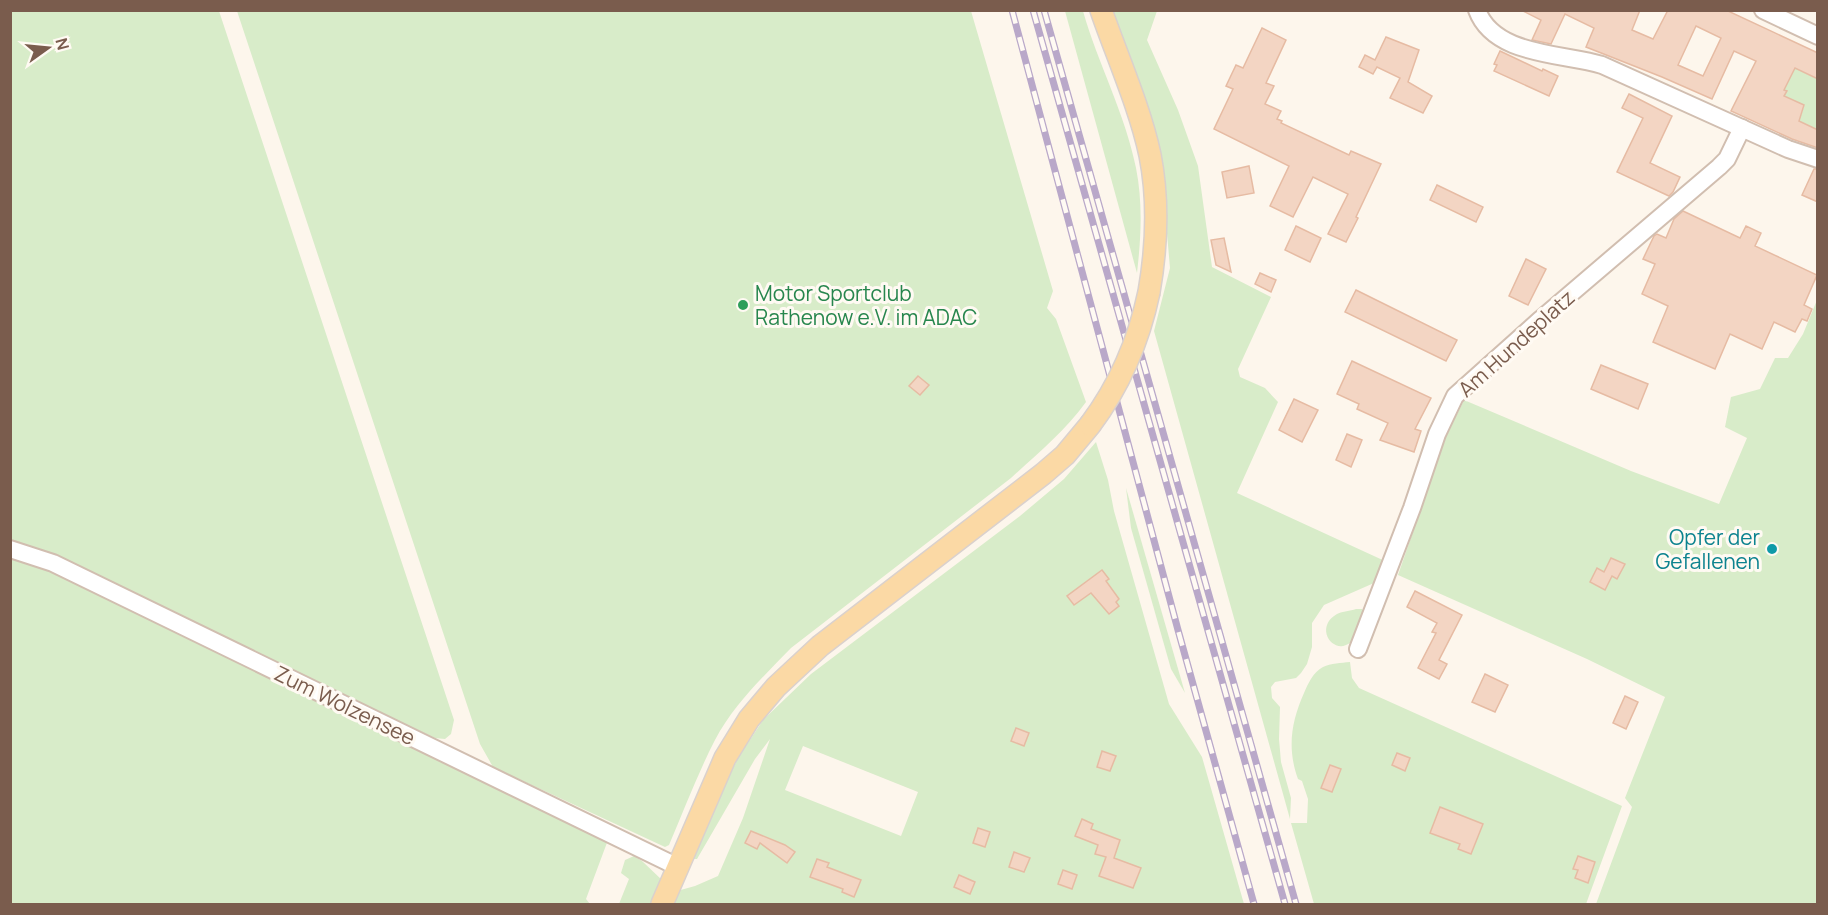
<svg xmlns="http://www.w3.org/2000/svg" width="1828" height="915" viewBox="0 0 1828 915" font-family="Manrope,sans-serif">
<style>
.green{fill:#d8ecc9;fill-rule:evenodd}
.building{fill:#f3d5c3;stroke:#e6bba3;stroke-width:1.5;fill-rule:evenodd}
.lines{fill:none;stroke-linecap:round;stroke-linejoin:round}
.minor-casing{stroke:#d1beb0;stroke-width:20}
.major-casing{stroke:#dad1cd;stroke-width:24}
.minor{stroke:#fff;stroke-width:16}
.major{stroke:#fbd9a5;stroke-width:21}
.rail-casing{stroke:#b9a8c9;stroke-width:7}
.rail{stroke:#fffaf3;stroke-width:4.5;stroke-dasharray:14;stroke-linecap:butt}
.major-bridge-casing{stroke:#dad1cd;stroke-width:24;stroke-linecap:butt}
.major-bridge{stroke:#fbd9a5;stroke-width:21}
.leisure-dot{fill:#2e9e5b;stroke:#fffaf3;stroke-width:2}
.culture-dot{fill:#0f9aa8;stroke:#fffaf3;stroke-width:2}
.labels{text-anchor:middle;dominant-baseline:central;stroke-width:6;stroke-linejoin:round;paint-order:stroke}
.leisure-label{font-size:21px;fill:#27864d;stroke:#fffaf3;text-anchor:start}
.street-label{font-size:21px;fill:#7a5c4d;stroke:#fffaf3}
.culture-label{font-size:21px;fill:#0d838f;stroke:#fffaf3;text-anchor:end}
</style>
<rect width="100%" height="100%" fill="#fdf6ec"/>
<g class="green">
<path d="M11 11H219L454 720 451 734 445 739 435 738 49 557 11 544Z"/>
<path d="M237 11H971L1053 291 1047 308 1056 319 1086 402C1065 431 1037 454 1011 478L791 648C764 676 734 704 715 740 698 773 684 810 669 845L665 847 493 767 480 744Z"/>
<path d="M1065 11H1083C1098 64 1125 113 1136 168 1143 203 1141 238 1137 273Z"/>
<path d="M1111 11H1157L1147 40 1178 110 1198 166 1212 267 1271 297 1238 369 1240 377 1265 388 1278 402 1237 493 1387 562 1374 583 1324 605 1312 623V647L1307 664 1301 673 1296 678 1275 682 1271 687 1272 698 1280 707 1279 739 1281 762 1291 798 1290 819 1154 331 1170 268 1161 164Z"/>
<path d="M1795 68 1817 79V130L1799 121 1804 106 1801 104 1777 113 1786 92 1778 88Z"/>
<path d="M1817 300V904H1596L1632 807 1625 798 1665 697 1587 659 1398 575 1446 437 1464 400 1631 471 1719 504 1747 438 1725 427 1731 397 1760 389 1775 358H1788L1803 334Z"/>
<path d="M1096 442 1108 480 1114 511 1169 704 1202 757 1244 904H671L677 891 695 886 718 876 743 818 770 739 755 759 697 859H692L714 808 738 758 763 720 811 674 1020 516 1064 479ZM803 746 918 792 901 836 785 790Z"/>
<path d="M1126 488 1185 693 1171 669 1131 528Z"/>
<path d="M11 553 49 566 608 840 586 899 590 904H11Z"/>
<path d="M1356 609H1362L1364 614C1362 620 1361 627 1358 632 1342 666 1309 630 1337 614 1343 611 1350 611 1356 609Z"/>
<path d="M1350 662 1352 678 1359 688 1622 806 1586 904H1314L1291 823H1307L1308 799 1302 781 1298 779C1287 749 1291 722 1304 693 1308 684 1313 672 1323 667 1331 663 1341 663 1350 662Z"/>
<path d="M634 856 642 861 663 881 654 904H619L629 879 621 873 625 860Z"/>
</g>
<g class="building">
<path d="M1521 10H1640L1632 30 1653 39 1668 10H1726L1818 53V79L1795 68 1784 90 1787 91 1784 96 1804 105 1799 121 1818 130V148L1792 139 1731 111 1756 61 1734 51 1712 99 1662 77 1586 47 1594 28 1565 14 1551 44 1532 40 1541 20ZM1696 26 1721 38 1703 76 1678 65Z"/>
<path d="M1262 28 1286 40 1266 83 1274 86 1265 104 1281 111 1277 119 1282 121 1281 123 1349 155 1351 151 1381 164 1356 217 1358 218 1346 242 1328 234 1348 194 1313 177 1293 217 1270 206 1289 166 1214 129 1233 89 1226 86 1236 65 1243 68Z"/>
<path d="M1386 37 1419 50 1408 82 1432 96 1423 113 1390 98 1400 78 1377 67 1373 74 1359 67 1365 55 1375 60Z"/>
<path d="M1500 51 1542 71 1543 69 1558 76 1549 96 1494 71 1497 65 1494 64Z"/>
<path d="M1629 94 1672 116 1650 163 1680 177 1673 192 1669 196 1617 172 1643 118 1622 108Z"/>
<path d="M1249 166 1254 193 1227 198 1222 172Z"/>
<path d="M1814 169H1818V202L1802 195Z"/>
<path d="M1437 185 1483 207 1476 222 1430 200Z"/>
<path d="M1683 211 1740 238 1746 226 1761 233 1755 246 1817 275 1804 305 1812 309 1807 321 1802 319 1795 332 1774 322 1762 349 1730 334 1715 369 1653 342 1668 306 1642 294 1655 264 1643 259 1654 236 1657 234 1666 238 1674 219Z"/>
<path d="M1296 226 1321 238 1310 262 1285 250Z"/>
<path d="M1224 238 1231 272 1216 265 1211 240Z"/>
<path d="M1526 259 1546 269 1528 305 1509 296Z"/>
<path d="M1260 273 1276 280 1271 292 1255 284Z"/>
<path d="M1356 290 1457 340 1446 361 1345 312Z"/>
<path d="M1352 361 1431 398 1415 429 1421 431 1414 452 1380 440 1388 423 1357 409 1359 404 1337 394Z"/>
<path d="M1601 365 1648 384 1638 409 1591 389Z"/>
<path d="M918 376 929 385 920 395 909 386Z"/>
<path d="M1294 399 1318 410 1302 442 1279 430Z"/>
<path d="M1347 434 1362 440 1351 467 1336 460Z"/>
<path d="M1611 558 1625 564 1617 579 1612 576 1605 590 1590 582 1597 568 1604 572Z"/>
<path d="M1102 570 1109 579 1106 581 1119 599 1116 602 1119 606 1109 614 1091 593 1074 605 1067 596Z"/>
<path d="M1415 591 1462 615 1439 660 1447 664 1439 679 1418 668 1436 633 1432 632 1437 623 1407 607Z"/>
<path d="M1485 674 1508 685 1495 712 1472 702Z"/>
<path d="M1625 696 1638 702 1626 729 1613 723Z"/>
<path d="M1016 728 1029 733 1024 746 1011 741Z"/>
<path d="M1102 751 1116 756 1110 771 1097 767Z"/>
<path d="M1397 753 1410 758 1405 771 1392 765Z"/>
<path d="M1330 765 1341 769 1332 792 1321 788Z"/>
<path d="M1440 807 1483 824 1471 854 1458 849 1460 844 1430 833Z"/>
<path d="M1082 819 1093 824 1091 829 1120 840 1114 858 1141 868 1133 888 1099 876 1106 857 1095 854 1098 845 1075 836Z"/>
<path d="M978 828 990 832 985 847 973 843Z"/>
<path d="M751 831 785 845 795 852 787 863 760 843 757 849 745 843Z"/>
<path d="M1014 852 1030 858 1024 872 1009 867Z"/>
<path d="M1578 856 1595 862 1588 883 1575 878 1578 870 1573 869Z"/>
<path d="M817 859 829 863 827 867 861 880 854 897 842 892 843 889 810 877Z"/>
<path d="M1063 870 1077 875 1072 889 1058 884Z"/>
<path d="M959 875 975 882 970 894 954 887Z"/>
</g>
<g class="lines">
<g class="minor-casing">
<g id="minor">
<path d="M1477 10C1494 56 1562 53 1602 65L1788 149 1818 159"/>
<path d="M1763 10 1818 36"/>
<path d="M10 549 53 563 678 867"/>
<path d="M1358 649 1412 508 1437 434 1455 396 1541 319 1719 167 1727 159 1742 128"/>
</g>
</g>
<g class="major-casing">
<g id="major">
<path d="M1101 10C1117 56 1140 108 1150 155 1159 201 1157 246 1149 292"/>
<path d="M662 904 725 758 749 719 776 687 820 646 1043 474 1065 455 1090 425"/>
</g>
</g>
<use href="#minor" class="minor"/>
<use href="#major" class="major"/>
<g class="rail-casing">
<g id="rail">
<path d="M1012 10 1178 630 1254 904"/>
<path d="M1033 10 1285 904"/>
<path d="M1044 10 1296 904"/>
</g>
</g>
<use href="#rail" class="rail"/>
<g class="major-bridge-casing">
<path id="major-bridge" d="M1090 425C1120 385 1139 340 1149 292"/>
</g>
<use href="#major-bridge" class="major-bridge"/>
</g>
<circle class="leisure-dot" cx="743" cy="305" r="6"/>
<circle class="culture-dot" cx="1772" cy="549" r="6"/>
<g class="labels">
<g class="leisure-label">
<text x="755" y="293">Motor Sportclub<tspan x="755" dy="24">Rathenow e.V. im ADAC</tspan></text>
</g>
<g class="street-label">
<text transform="translate(1516 343) rotate(-42)">Am Hundeplatz</text>
<text transform="translate(345 705) rotate(26)">Zum Wolzensee</text>
</g>
<g class="culture-label">
<text x="1760" y="537">Opfer der<tspan x="1760" dy="24">Gefallenen</tspan></text>
</g>
</g>
<rect width="1828" height="915" fill="none" stroke="#7a5c4d" stroke-width="24"/>
<g transform="translate(48 48) rotate(75)" stroke="#fffaf3" stroke-width="4.5" paint-order="stroke">
<path d="M0-4.5L10 22L0 15L-10 22Z" fill="#7a5c4d"/>
<text y="-9" font-size="16" font-weight="bold" text-anchor="middle" fill="#7a5c4d">N</text>
</g>
</svg>
